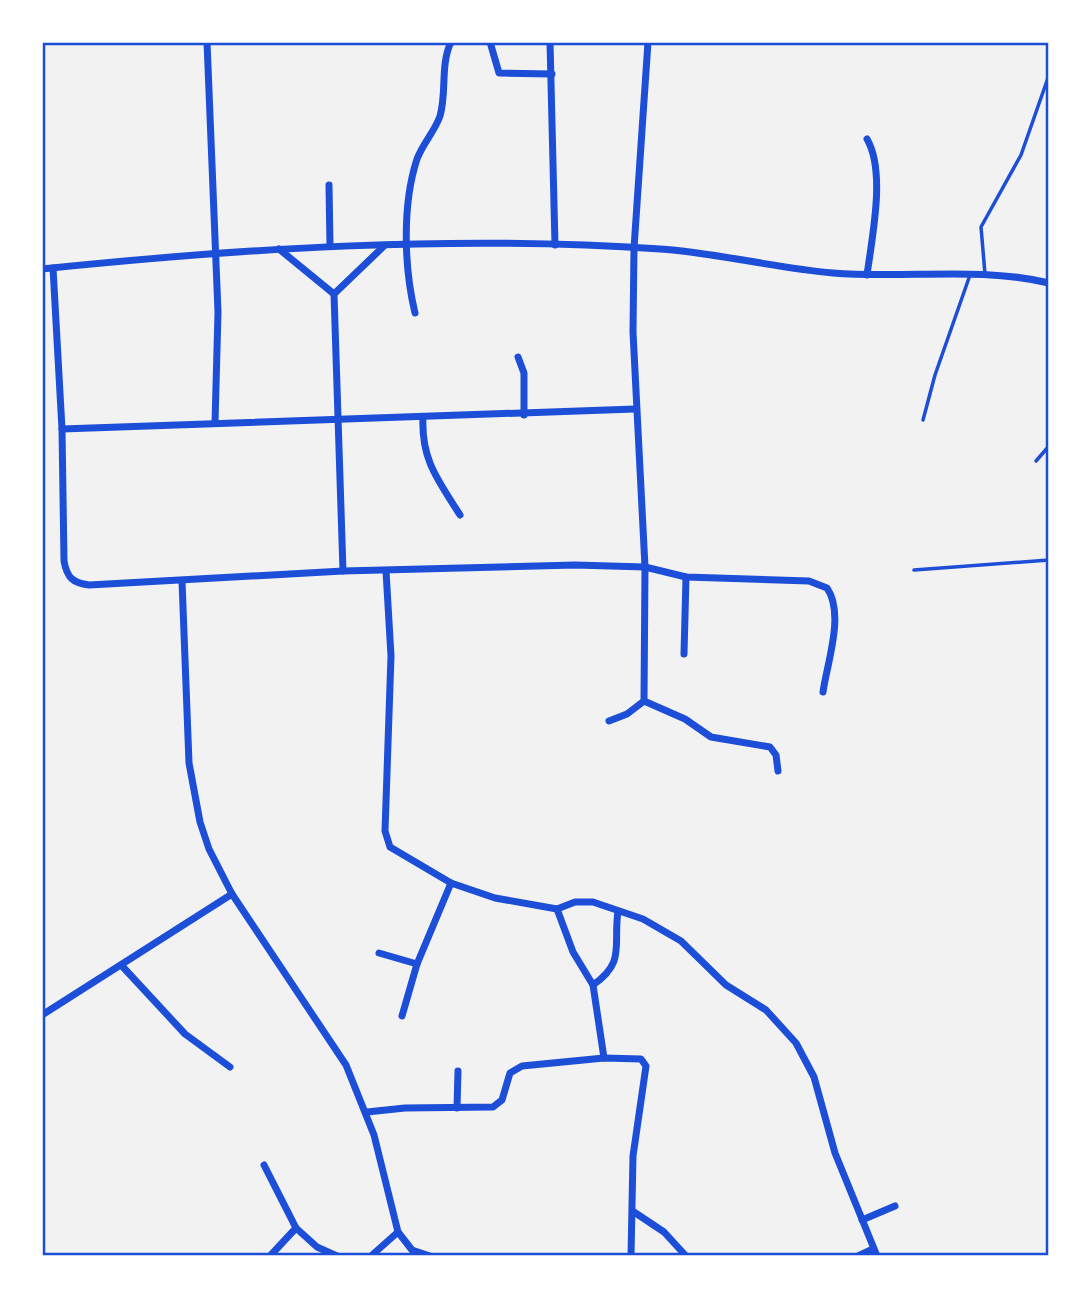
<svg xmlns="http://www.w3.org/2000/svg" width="1091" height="1298" viewBox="0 0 1091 1298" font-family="Ubuntu,sans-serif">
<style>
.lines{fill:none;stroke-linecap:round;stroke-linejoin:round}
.service{stroke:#1d4ed8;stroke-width:3.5}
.minor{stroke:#1d4ed8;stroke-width:7}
.neatline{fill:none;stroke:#1d4ed8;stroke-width:2.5}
</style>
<rect width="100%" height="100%" fill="#f2f2f2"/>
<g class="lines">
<g class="service">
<path d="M985 274 981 227 1021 155 1049 75"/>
<path d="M923 420 935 375 970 275"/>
<path d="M1036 461 1049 446"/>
<path d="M914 570 1049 560"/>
</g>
<g class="minor">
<path d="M207 42 218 312 215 423"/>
<path d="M490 42 499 73 552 74"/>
<path d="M550 42 555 245"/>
<path d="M648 42 634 248 633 332 645 567 644 701 685 719 711 737 770 747 776 755 778 771"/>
<path d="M867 139C886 172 872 237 867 275"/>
<path d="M329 185 330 246"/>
<path d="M279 249 334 294"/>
<path d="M53 268 62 429 64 561C67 578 73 583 89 585L343 571 575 565 645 567 686 577 809 581 827 588C845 614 827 663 823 692"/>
<path d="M42 269C247 248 454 235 660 249 718 253 775 268 833 273 905 279 978 266 1049 283"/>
<path d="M415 313C404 267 402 205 417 159 423 143 435 131 440 116 447 92 440 65 451 42"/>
<path d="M518 357 524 373V415"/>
<path d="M423 417C421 460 438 480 460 515"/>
<path d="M62 429 635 409"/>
<path d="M343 571 334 294 384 246"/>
<path d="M386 571 391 656 385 831 390 847 451 883 495 898 557 909 575 902H593L643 919 681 941 726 985 766 1010 796 1043 814 1077 835 1153 877 1256"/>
<path d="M182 581 189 763 200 822 209 849 232 894 346 1065 374 1135 398 1232 412 1250 430 1256"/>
<path d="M684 654 686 577"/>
<path d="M609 721 627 714 644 701"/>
<path d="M557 909 573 952 593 985 604 1058"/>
<path d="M379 953 417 964"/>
<path d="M122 966 185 1034 230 1067"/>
<path d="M593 985C626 962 613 946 618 911"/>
<path d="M42 1015 232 894"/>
<path d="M402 1016 417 964 451 883"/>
<path d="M457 1108 458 1071"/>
<path d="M367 1112 405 1108 493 1107 502 1100 510 1073 522 1066 604 1058 641 1059 646 1066 633 1156 631 1256"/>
<path d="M264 1165 296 1228"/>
<path d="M634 1212 664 1232 686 1256"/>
<path d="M862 1220 895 1206"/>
<path d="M270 1256 296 1228 317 1247 337 1256"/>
<path d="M371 1256 398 1232"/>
<path d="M858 1256 873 1249"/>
</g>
</g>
<rect width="1091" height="1298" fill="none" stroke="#ffffff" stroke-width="88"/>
<rect x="44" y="44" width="1003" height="1210" class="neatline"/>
</svg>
